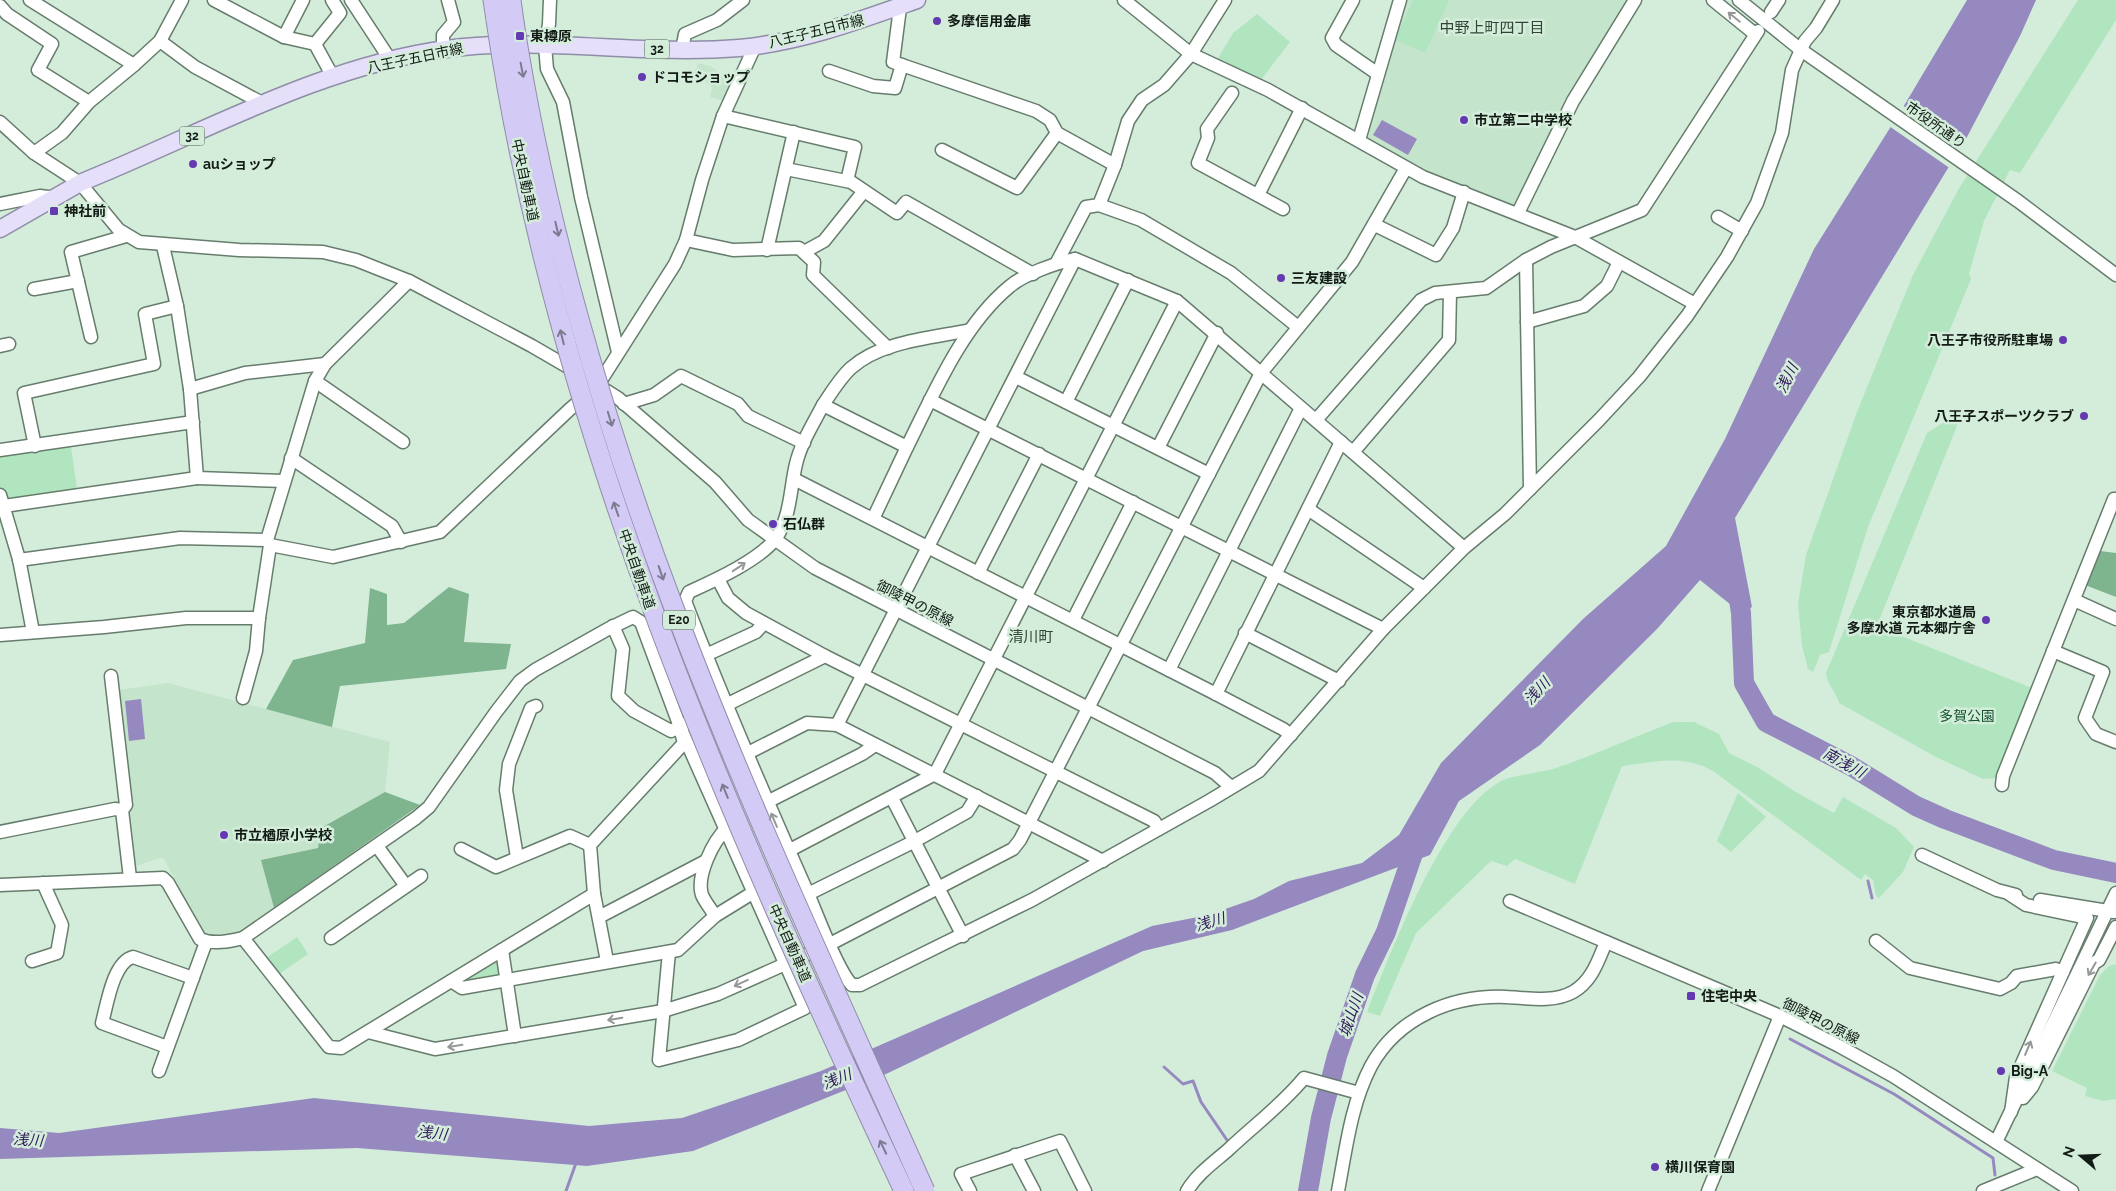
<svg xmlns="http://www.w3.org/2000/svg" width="2116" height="1191" viewBox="0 0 2116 1191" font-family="Raleway,'Noto Sans JP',sans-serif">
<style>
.built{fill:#c4e4cc}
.green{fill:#b1e5bf}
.forest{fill:#7eb48e}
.water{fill:#9589bf}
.pier{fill:#d4eddb}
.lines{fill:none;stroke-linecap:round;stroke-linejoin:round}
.stream{stroke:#9589bf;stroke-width:3}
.river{stroke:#9589bf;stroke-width:20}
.minor-casing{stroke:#667c6c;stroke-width:15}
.major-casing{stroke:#8f8da7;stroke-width:19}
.highway-casing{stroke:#8f8da7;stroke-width:21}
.minor{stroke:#fff;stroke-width:12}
.major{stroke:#e5dff9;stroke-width:16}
.highway{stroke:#d3caf5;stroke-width:19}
.highway-bridge-casing{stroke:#8f8da7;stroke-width:21;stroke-linecap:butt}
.highway-bridge{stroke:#d3caf5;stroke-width:19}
.oneway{stroke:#949896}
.oneway2{stroke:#7c7b90}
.poi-dot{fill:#6439b1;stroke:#d4eddb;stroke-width:2}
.labels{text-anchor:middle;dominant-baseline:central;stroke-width:5;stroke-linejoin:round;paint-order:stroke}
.shield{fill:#d4eddb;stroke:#4c5a50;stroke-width:1}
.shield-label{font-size:12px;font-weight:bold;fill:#121b15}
.poi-label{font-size:14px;font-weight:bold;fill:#121b15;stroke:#d4eddb;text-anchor:start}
.street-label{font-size:14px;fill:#121b15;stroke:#d4eddb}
.park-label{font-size:14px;fill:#165430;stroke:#d4eddb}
.neighbourhood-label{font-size:15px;fill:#314536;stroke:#d4eddb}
.water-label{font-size:15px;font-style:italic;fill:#30195a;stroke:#d4eddb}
</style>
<rect width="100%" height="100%" fill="#d4eddb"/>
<g class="built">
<path d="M1400 0H1635L1518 213 1464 192 1359 140Z"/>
<path d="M698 63 710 66 733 82 724 101 710 97 712 87 695 73Z"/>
<path d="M168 683 390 742 385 792 321 828 318 848 262 860 274 908 234 934 210 935 202 932 164 859 160 858 136 866 117 690Z"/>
</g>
<g class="green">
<path d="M1413 0H1449L1425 53 1395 40Z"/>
<path d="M2078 0H2116V20L2020 173 2010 170 1984 221 1969 274 1971 279 1868 527 1829 652 1820 655 1813 672 1808 669 1802 646 1798 604 1806 555 1857 412 1887 338 1913 275 1958 190Z"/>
<path d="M1257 14 1290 42 1257 85 1214 65 1233 33Z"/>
<path d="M1946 421H1959L1880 618 1884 629 2032 688 1998 778 1983 779 1936 757 1839 703C1836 692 1827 684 1826 673L1927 433Z"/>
<path d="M70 440 78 496 4 506 0 495V450Z"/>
<path d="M1673 722H1694L1719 734 1729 753 1759 768 1799 794 1834 813 1843 797 1896 828 1914 847 1903 872 1879 898 1876 896 1873 880 1865 874 1861 880 1713 771C1682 754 1656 762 1622 766L1575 884 1515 859 1507 866 1491 861 1416 933 1380 1016 1367 1012C1391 952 1444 811 1501 781 1513 775 1540 773 1556 768 1595 755 1634 737 1673 722Z"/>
<path d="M1738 793 1766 817 1731 852 1717 841Z"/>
<path d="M297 937 308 954 279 974 266 958Z"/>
<path d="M502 950 508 981 456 986Z"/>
<path d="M2116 964V1099L2103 1101 2085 1096 2087 1088 2052 1071 2100 975 2109 966Z"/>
</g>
<g class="forest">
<path d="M2100 551 2116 553V597L2085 585Z"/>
<path d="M449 587 469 594 464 642 511 644 506 669 340 686 332 727 266 709 293 660 365 643 370 588 387 594V625L404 623Z"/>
<path d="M385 792 420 805 274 908 261 860 318 848 321 828Z"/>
</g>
<g class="water">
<path d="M1967 0H2036L2020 36 1967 137 1735 518 1752 607 1741 613 1700 580 1657 629 1540 745 1459 801 1430 855 1232 930 1143 951 886 1074 693 1151 587 1166 357 1148 0 1159V1128L59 1133 314 1098 589 1126 682 1118 821 1071 1152 926 1208 915 1254 899 1289 881 1362 863 1399 835 1441 763 1583 619 1666 546 1725 439 1814 249 1905 104Z"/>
<path d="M1382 120 1417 139 1408 155 1373 135Z"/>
<path d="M141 699 145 739 129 741 125 701Z"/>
</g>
<path class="pier" d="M1902 105 1963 147 1951 169 1889 126Z"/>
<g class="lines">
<g class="stream">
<path d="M1868 881 1872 898"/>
<path d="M1790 1039 1894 1094 1993 1158 1995 1175"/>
<path d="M1164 1067 1183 1084 1193 1081 1201 1102 1229 1143"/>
<path d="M566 1191 576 1163"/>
</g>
<g class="river">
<path d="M1737 587 1741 613 1744 683 1766 722 1851 766 1916 806 1945 819 2054 860 2116 873"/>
<path d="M1308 1191 1321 1118 1337 1056 1365 975 1386 932 1418 839"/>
</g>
<g class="minor-casing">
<g id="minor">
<path d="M214 0 284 37 315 44 333 77"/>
<path d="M351 0 391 61"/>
<path d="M550 0 549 24 545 46 547 69 563 102 581 197 618 352"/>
<path d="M901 0 893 62 1036 111 1050 120 1057 133 1115 165"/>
<path d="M1124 0 1191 54 1268 90 1423 177 1575 237 1695 304"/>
<path d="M1353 0 1332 38 1336 45 1378 74"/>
<path d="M1713 0 1755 34"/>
<path d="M1739 0 1801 50 2018 201 2116 275"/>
<path d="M0 6 7 14 52 44 38 70 89 102 134 65 30 0"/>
<path d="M1771 12 1779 0"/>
<path d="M284 37 303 0"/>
<path d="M160 41 182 0"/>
<path d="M315 44 340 13 332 0"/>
<path d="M443 49V35L454 22 448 0"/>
<path d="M682 50 685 34 717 20 743 0"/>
<path d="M134 65 160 41 195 67 264 104"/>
<path d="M829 71 873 86 895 88 902 65"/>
<path d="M1232 93 1207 129 1208 138 1198 163 1283 209"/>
<path d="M723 116 855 147 847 181"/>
<path d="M0 122 34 153 80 183 119 230 139 242 239 250 323 252 356 260 409 281 532 346 575 371"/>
<path d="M1359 140 1400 0"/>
<path d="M942 150 1017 188 1057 133"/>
<path d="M34 153 62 133 89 102"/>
<path d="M786 169 851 182 897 213 906 202 1033 274"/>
<path d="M1258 195 1302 108"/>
<path d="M0 204 40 196 55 198"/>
<path d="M1099 205 1141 220 1231 273 1298 327"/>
<path d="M1518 213 1573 101 1635 0"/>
<path d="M1718 217 1742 231"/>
<path d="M1375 225 1436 255 1453 228 1464 192"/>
<path d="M686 240 733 250 799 248 814 262 813 275 888 348"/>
<path d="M163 246 177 306 190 389 197 478 283 481"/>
<path d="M767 250 794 132"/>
<path d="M804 252 824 241 864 191"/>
<path d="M1526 260 1530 489"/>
<path d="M1057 262 1086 207 1099 205 1115 165 1128 121 1142 100 1164 85 1191 54 1225 0"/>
<path d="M34 289 78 281"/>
<path d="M1527 322 1584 306 1607 286 1619 262"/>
<path d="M91 337 71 252 126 236"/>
<path d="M0 346 9 344"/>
<path d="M1016 377 1209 474"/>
<path d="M315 381 403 442"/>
<path d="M596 384 618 398 715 482 748 520 815 568 1215 773 1231 787"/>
<path d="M190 389 245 373 325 364"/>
<path d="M930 400 1383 629"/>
<path d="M1066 402 1128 280"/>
<path d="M624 404 654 395 681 376 738 404 748 416 804 443"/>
<path d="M823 405C831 393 840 378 851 368 881 341 932 338 970 330"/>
<path d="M1316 420 1421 300 1435 293 1486 288 1526 260 1551 247 1642 210 1758 31"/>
<path d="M35 446 24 393 154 364 145 314 177 306"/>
<path d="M1158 448 1217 333"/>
<path d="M0 450 193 422"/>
<path d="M1353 452 1449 340 1450 292"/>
<path d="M291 458 392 526 401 542"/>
<path d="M794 479 1216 694 1283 729 1291 735"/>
<path d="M0 495 19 559 33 632"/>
<path d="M4 506 197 478"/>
<path d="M1308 509 1424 588"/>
<path d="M873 519 907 447"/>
<path d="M270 545 333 557 440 532 569 410 598 385 675 264 686 240 702 180 723 116 755 46"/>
<path d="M1464 548 1177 301 1075 259C1056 263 1024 274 1009 287 962 326 934 393 907 447L823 405C813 424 801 443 796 464 790 489 791 516 776 538 760 560 713 581 689 592L685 601C723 701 766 799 809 896 818 917 838 972 852 985H860L1032 900 1209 801 1259 771 1383 629 1464 548 1505 514 1599 420 1639 377 1687 316 1727 257 1757 203 1782 133 1792 70 1805 41 1816 28 1833 0"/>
<path d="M19 560 180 538 267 540"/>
<path d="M978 573 1039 454"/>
<path d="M718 579 728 598 746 613 825 656"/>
<path d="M2074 600 2116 619"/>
<path d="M1073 620 1133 502"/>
<path d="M613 626 623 649 618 696 634 711 671 731 688 723"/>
<path d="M1245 633 1339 681"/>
<path d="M0 635 104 627 186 618H259L270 545 267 540 315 381 325 364 409 281"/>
<path d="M2053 651 2103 672 2085 718 2096 734 2116 742"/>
<path d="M706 655 756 632 764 623"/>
<path d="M1169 670 1301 408"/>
<path d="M111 676 126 805 122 810 130 878"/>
<path d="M1216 694 1341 442"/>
<path d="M243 698 256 651 259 618"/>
<path d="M720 708 825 656 1154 821 1159 829"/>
<path d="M837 725 1075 259"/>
<path d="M746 754 807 723 837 725 1103 861"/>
<path d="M2002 785 2003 776 2114 499H2116"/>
<path d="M892 798 963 936"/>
<path d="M767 802 862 754 875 745"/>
<path d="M0 832 115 809 122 810"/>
<path d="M377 846 406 886"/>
<path d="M461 849 496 867 570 836 590 845"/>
<path d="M788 851 935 774 1177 301"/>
<path d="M1922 855 1997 890 2016 895"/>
<path d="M517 857 506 790 509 764 531 708 536 706"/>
<path d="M0 885 163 878 168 883 200 939C213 945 230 941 243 938L416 818 429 807 496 712 520 681 535 670 608 629 633 617 641 622 680 727 805 1008 738 1040 659 1060 669 952"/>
<path d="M594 894 607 961"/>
<path d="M808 894 913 842 967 812 977 796"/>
<path d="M2009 894 2026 905 2087 918 2016 1077 2011 1112"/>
<path d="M2040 900 2114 912"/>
<path d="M1510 901 1780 1016 1839 1046 1893 1076 2072 1191"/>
<path d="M715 916C711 909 705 902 702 895 696 876 713 841 727 828"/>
<path d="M599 917 704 862"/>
<path d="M243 938 329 1047 341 1048 594 894 590 845 684 743 681 732"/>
<path d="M331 938 421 876"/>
<path d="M1876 941 1910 968 2000 989 2011 983 2017 976 2056 969 2063 972"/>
<path d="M502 950 515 1036"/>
<path d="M32 961 57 953 62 925 43 883"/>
<path d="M451 981 462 988 678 950 715 916 754 892"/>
<path d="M368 1032 435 1049 663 1011 718 994 830 944 1013 849 1020 840 1261 373 1352 262 1406 168"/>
<path d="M167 1047 102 1023C107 1005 113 962 133 957L193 978"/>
<path d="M159 1071 206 942"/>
<path d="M2023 1098 2032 1087 2094 963 2099 960 2116 927"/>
<path d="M1996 1142 2116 893"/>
<path d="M1015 1155 1034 1191"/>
<path d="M970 1191 961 1174 1060 1141 1085 1191"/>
<path d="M1187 1191C1197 1174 1213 1163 1228 1150 1253 1126 1281 1106 1304 1078L1359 1093"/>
<path d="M1338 1191C1346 1149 1351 1104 1371 1066 1398 1017 1452 995 1506 997 1528 998 1553 1003 1573 992 1592 981 1598 961 1606 942"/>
<path d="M1708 1191 1780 1016"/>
<path d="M1983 1191 2037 1169"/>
</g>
</g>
<g class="major-casing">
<path id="major" d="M0 229 80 183 111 170C219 124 329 65 446 49 543 36 642 56 739 48 802 42 858 21 917 0"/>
</g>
<g class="highway-casing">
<g id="highway">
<path d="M493 0 496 20"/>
<path d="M511 0 514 22"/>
</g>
</g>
<use href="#minor" class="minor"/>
<use href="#major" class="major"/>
<use href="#highway" class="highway"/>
<g class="highway-bridge-casing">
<g id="highway-bridge">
<path d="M496 20C557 434 728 816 904 1191"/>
<path d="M514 22C544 216 602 417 671 600 746 801 838 995 925 1191"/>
</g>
</g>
<use href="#highway-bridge" class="highway-bridge"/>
</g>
<defs><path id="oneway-shaft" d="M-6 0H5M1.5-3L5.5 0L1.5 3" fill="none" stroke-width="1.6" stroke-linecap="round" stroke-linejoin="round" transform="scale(1.25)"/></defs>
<g class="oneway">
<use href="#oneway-shaft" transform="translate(1734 17) rotate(-141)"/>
<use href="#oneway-shaft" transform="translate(739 567) rotate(-33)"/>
<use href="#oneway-shaft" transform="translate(774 820) rotate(-113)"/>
<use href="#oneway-shaft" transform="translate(2092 969) rotate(120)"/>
<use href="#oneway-shaft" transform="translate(741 983) rotate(155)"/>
<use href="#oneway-shaft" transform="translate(615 1019) rotate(170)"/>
<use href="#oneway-shaft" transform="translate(455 1046) rotate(171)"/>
<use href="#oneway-shaft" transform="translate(2028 1048) rotate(-67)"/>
</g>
<g class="oneway2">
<use href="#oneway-shaft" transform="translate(522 70) rotate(79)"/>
<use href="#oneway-shaft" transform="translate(557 229) rotate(77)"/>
<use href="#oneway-shaft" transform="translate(562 337) rotate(-104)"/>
<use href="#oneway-shaft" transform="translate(610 419) rotate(73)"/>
<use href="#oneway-shaft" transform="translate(616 509) rotate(-109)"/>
<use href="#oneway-shaft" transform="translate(661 573) rotate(71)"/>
<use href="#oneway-shaft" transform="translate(725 791) rotate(-112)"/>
<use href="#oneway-shaft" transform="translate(883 1147) rotate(-115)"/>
</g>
<g class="poi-dot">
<circle cx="937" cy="21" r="5"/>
<rect x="515" y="31" width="10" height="10" rx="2.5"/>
<circle cx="642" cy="77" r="5"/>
<circle cx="1464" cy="120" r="5"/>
<circle cx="193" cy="164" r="5"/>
<rect x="49" y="206" width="10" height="10" rx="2.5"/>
<circle cx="1281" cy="278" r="5"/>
<circle cx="2063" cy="340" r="5"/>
<circle cx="2084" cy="416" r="5"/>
<circle cx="773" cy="524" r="5"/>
<circle cx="1986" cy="620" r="5"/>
<circle cx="224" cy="835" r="5"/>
<rect x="1686" y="991" width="10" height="10" rx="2.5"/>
<circle cx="2001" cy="1071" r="5"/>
<circle cx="1655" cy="1167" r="5"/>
</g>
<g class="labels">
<g class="shield">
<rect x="644.5" y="39.5" width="25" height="19" rx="4"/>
<rect x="179.5" y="126.5" width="25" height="19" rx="4"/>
<rect x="663" y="610.5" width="32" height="19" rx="4"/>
</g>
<g class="shield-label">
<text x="657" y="49">32</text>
<text x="192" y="136">32</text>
<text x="679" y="620">E20</text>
</g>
<g class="poi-label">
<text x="947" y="21">多摩信用金庫</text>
<text x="530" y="36">東樽原</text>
<text x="652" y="77">ドコモショップ</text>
<text x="1474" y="120">市立第二中学校</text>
<text x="203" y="164">auショップ</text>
<text x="64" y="211">神社前</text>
<text x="1291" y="278">三友建設</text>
<text x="2053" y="340" text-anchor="end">八王子市役所駐車場</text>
<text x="2074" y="416" text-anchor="end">八王子スポーツクラブ</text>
<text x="783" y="524">石仏群</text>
<text x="1976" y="612" text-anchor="end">東京都水道局<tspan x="1976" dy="16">多摩水道 元本郷庁舎</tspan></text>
<text x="234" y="835">市立楢原小学校</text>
<text x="1701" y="996">住宅中央</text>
<text x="2011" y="1071">Big-A</text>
<text x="1665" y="1167">横川保育園</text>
</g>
<g class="street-label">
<text transform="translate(816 31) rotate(-14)">八王子五日市線</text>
<text transform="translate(415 58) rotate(-12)">八王子五日市線</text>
<text transform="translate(1936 125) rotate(35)">市役所通り</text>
<text transform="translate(525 180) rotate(78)">中央自動車道</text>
<text transform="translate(637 569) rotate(71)">中央自動車道</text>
<text transform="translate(915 603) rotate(27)">御陵甲の原線</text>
<text transform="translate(790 943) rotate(66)">中央自動車道</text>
<text transform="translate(1821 1021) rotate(27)">御陵甲の原線</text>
</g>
<g class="park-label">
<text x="1967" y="716">多賀公園</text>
</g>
<g class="neighbourhood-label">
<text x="1492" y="28">中野上町四丁目</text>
<text x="1031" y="637">清川町</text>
</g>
<g class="water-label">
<text transform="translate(1787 378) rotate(-63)">浅川</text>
<text transform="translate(1537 691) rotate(-47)">浅川</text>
<text transform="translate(1844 763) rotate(29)">南浅川</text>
<text transform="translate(1210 922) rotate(-16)">浅川</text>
<text transform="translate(1351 1015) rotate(-71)">城山川</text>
<text transform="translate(837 1079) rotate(-22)">浅川</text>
<text transform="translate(432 1133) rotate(7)">浅川</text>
<text transform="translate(28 1140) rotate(4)">浅川</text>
</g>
</g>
<g transform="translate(2081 1156) rotate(289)" stroke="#d4eddb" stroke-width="4" paint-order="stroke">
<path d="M0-4L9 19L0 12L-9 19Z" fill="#121b15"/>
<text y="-8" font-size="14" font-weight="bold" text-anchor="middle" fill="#121b15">N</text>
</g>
</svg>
